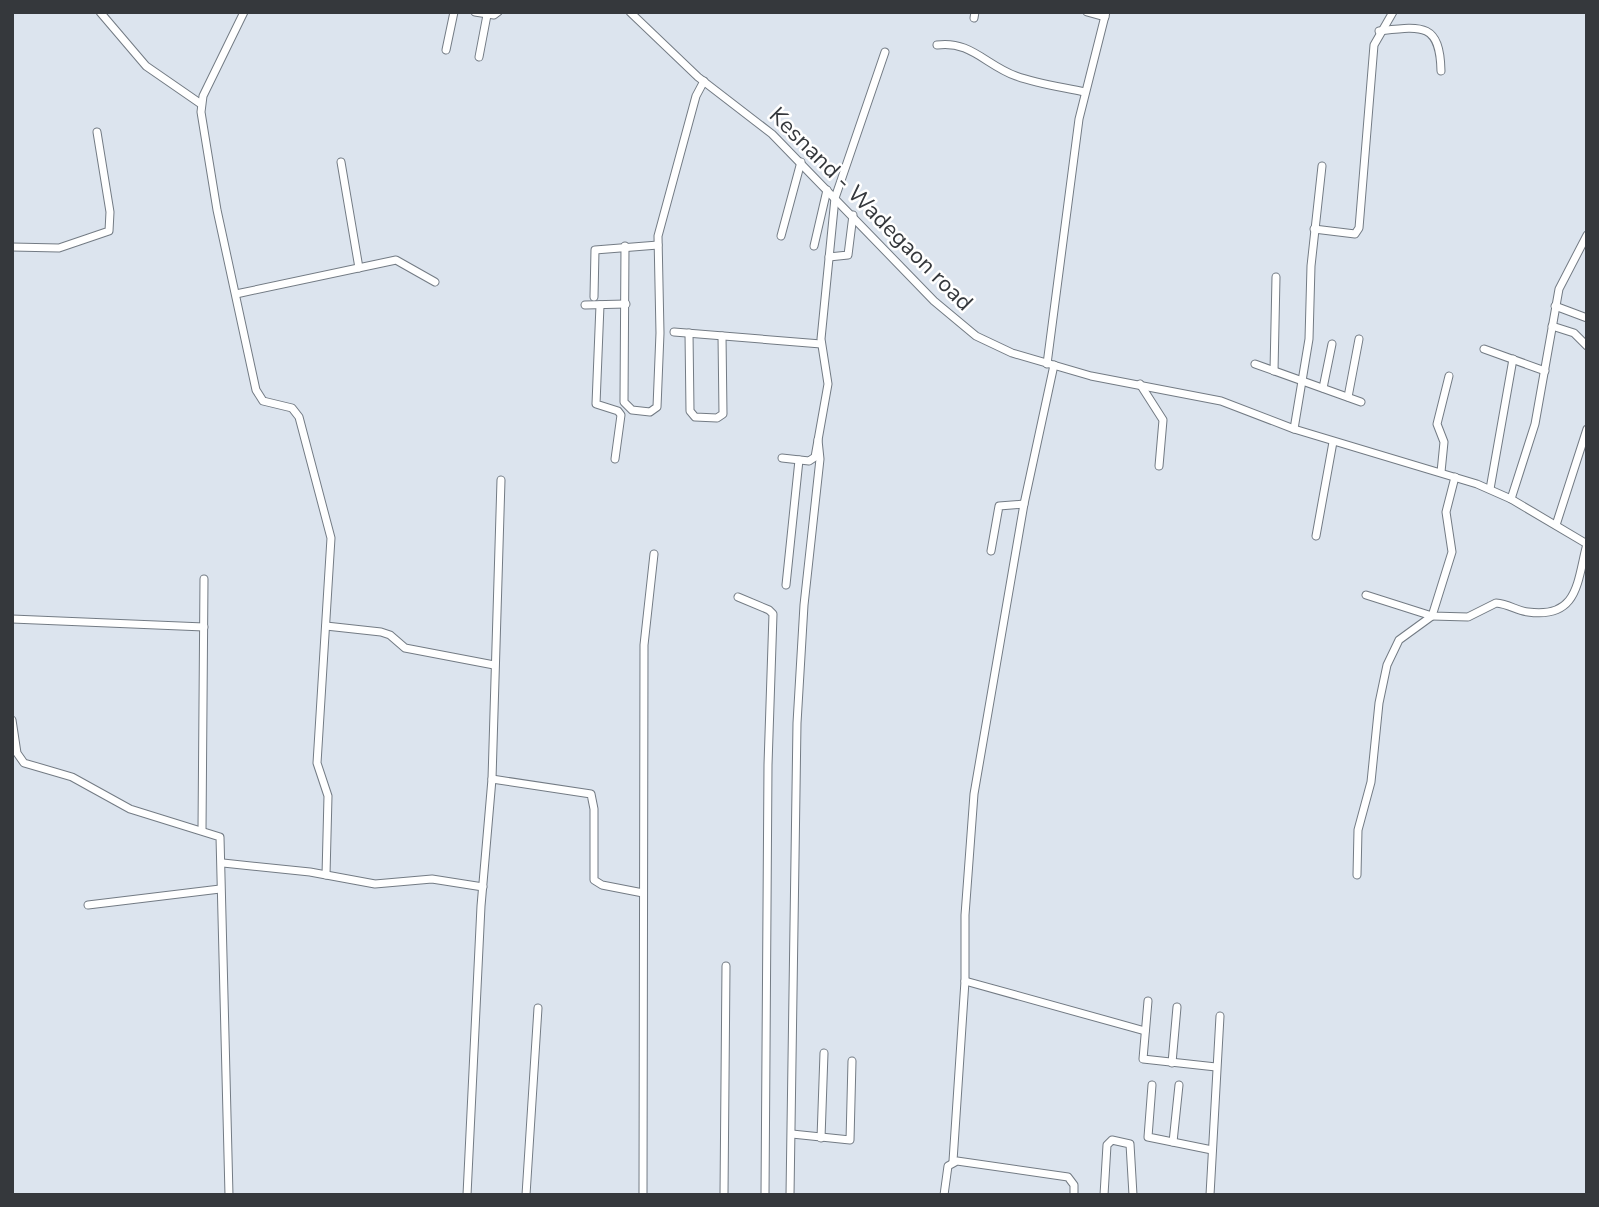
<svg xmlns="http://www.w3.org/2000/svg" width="1599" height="1207" viewBox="0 0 1599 1207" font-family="'Nunito Sans',sans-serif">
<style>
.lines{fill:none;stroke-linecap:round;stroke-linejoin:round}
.minor-casing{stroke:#737b84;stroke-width:9}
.minor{stroke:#fff;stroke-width:7}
.labels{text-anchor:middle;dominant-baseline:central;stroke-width:5;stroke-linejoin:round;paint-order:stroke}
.street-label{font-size:23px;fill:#35383c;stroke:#fff}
</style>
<rect width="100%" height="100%" fill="#dce4ee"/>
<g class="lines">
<g class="minor-casing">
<g id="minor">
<path d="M100 12 146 66 201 104"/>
<path d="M244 12 203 96 201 112 217 210 256 390 263 401 292 408 299 417 331 538 317 763 328 796 326 875"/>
<path d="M475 12 494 15 498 12"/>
<path d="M630 12 698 77 772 134 934 301 976 336 1012 353 1091 376 1221 401 1294 429 1477 484 1511 499 1587 544"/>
<path d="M1087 12 1105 17"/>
<path d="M974 18 975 12"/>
<path d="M1379 31C1421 26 1440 22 1441 71"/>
<path d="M937 45C970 40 987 66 1016 76 1038 84 1062 87 1085 92"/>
<path d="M446 50 454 12"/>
<path d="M479 57 487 15"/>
<path d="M341 162 359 268"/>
<path d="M1314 229 1355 234 1359 228 1374 45 1393 12"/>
<path d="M781 236 801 162"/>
<path d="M625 246 624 402 632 410 650 412 657 407 660 333 658 236 696 96 704 81"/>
<path d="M814 246 827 190"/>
<path d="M12 247 59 248 109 231 110 212 97 132"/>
<path d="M829 257 848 255 853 215"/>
<path d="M236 294 396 260 435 282"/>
<path d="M594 297 595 250 658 245"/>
<path d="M585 305 626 304"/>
<path d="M600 305 596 404 618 411 621 415 615 459"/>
<path d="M1555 306 1587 318"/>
<path d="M1552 326 1574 333 1587 346"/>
<path d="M674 332 821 344"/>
<path d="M689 333 690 411 695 417 717 418 723 414 722 336"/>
<path d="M1484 349 1545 371"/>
<path d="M1047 364 1079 119 1106 12"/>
<path d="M1255 364 1361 402"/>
<path d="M1274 371 1276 277"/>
<path d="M1140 384 1163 420 1159 466"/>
<path d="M1323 388 1332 344"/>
<path d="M1348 397 1359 339"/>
<path d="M1294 429 1309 339 1311 266 1322 166"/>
<path d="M782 458 809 461 815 457 828 384 821 339 835 198 885 52"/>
<path d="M1441 472 1444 442 1437 424 1449 376"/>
<path d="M1490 489 1513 359"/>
<path d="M1511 499 1535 424 1559 289 1587 235"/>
<path d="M1556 525 1587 429"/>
<path d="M1316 536 1333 442"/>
<path d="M991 551 999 506 1024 504"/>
<path d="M786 585 799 460"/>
<path d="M1366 595 1432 616 1468 617 1496 603C1509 604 1517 611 1528 612 1579 619 1577 581 1587 544"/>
<path d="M738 597 769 610 773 614 768 765 765 1195"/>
<path d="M12 619 204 627"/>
<path d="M326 626 381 632 390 635 405 648 494 665"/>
<path d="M12 720 17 753 24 763 72 777 130 809 220 837 229 1195"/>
<path d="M492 779 591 794 594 809V880L602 885 643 893"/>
<path d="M202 830 204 579"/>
<path d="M223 863 310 872 375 884 432 879 483 887"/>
<path d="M1357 875 1358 830 1371 782 1379 703 1387 665 1399 640 1432 616 1452 552 1446 512 1455 477"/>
<path d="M88 905 220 889"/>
<path d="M965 981 1145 1031"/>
<path d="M1148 1001 1143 1059 1216 1067"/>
<path d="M1172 1063 1177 1007"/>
<path d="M1152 1085 1148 1137 1212 1150"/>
<path d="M792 1134 850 1140 852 1061"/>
<path d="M821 1138 824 1053"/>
<path d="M1173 1142 1179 1085"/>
<path d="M953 1161 965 981V915L974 794 1024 504 1054 365"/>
<path d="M467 1195 481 906 492 779 501 480"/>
<path d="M526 1195 538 1008"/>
<path d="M643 1195 644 645 654 554"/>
<path d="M724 1195 726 966"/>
<path d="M790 1195 797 723 804 605 820 459 818 440"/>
<path d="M944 1195 948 1166 957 1161 1068 1177 1074 1185V1195"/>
<path d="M1104 1195 1107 1145 1112 1140 1130 1144 1133 1195"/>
<path d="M1210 1195 1220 1016"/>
</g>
</g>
<use href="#minor" class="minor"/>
</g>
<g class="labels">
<g class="street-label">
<text transform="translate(871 209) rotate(45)">Kesnand - Wadegaon road</text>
</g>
</g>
<rect width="1599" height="1207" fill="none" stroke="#35383c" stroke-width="28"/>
</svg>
